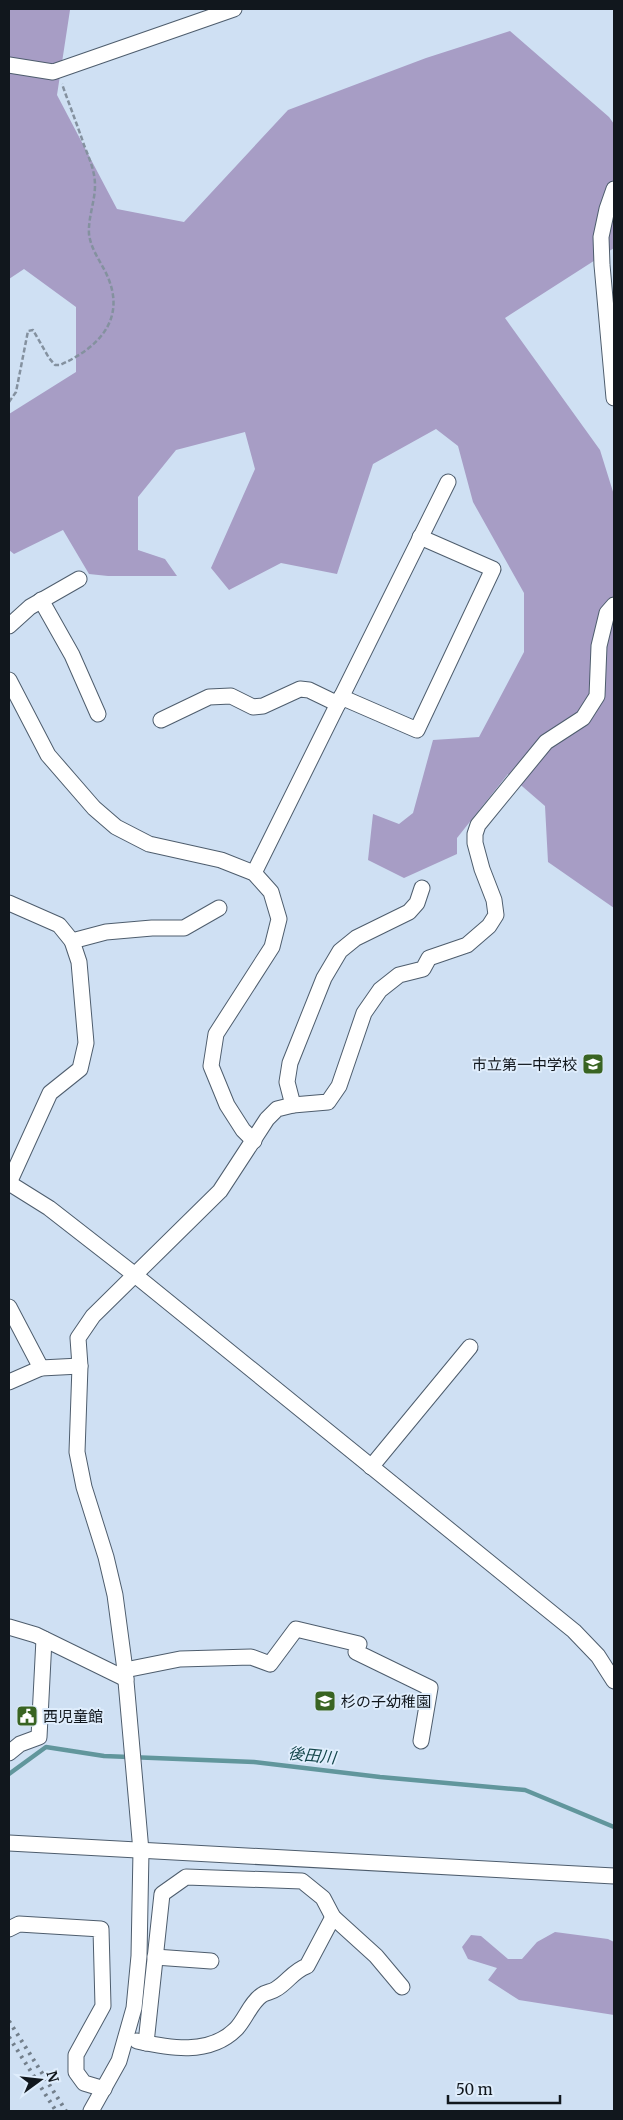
<svg xmlns="http://www.w3.org/2000/svg" width="623" height="2120" viewBox="0 0 623 2120" font-family="Merriweather,'Noto Sans JP',serif">
<style>
.forest{fill:#a79dc5}
.lines{fill:none;stroke-linecap:round;stroke-linejoin:round}
.stream{stroke:#61969c;stroke-width:4.5}
.minor-casing{stroke:#4e5d6d;stroke-width:17}
.path{stroke:#84919f;stroke-width:2.5;stroke-dasharray:5 2.5;stroke-linecap:butt}
.minor{stroke:#fff;stroke-width:15}
.rail{stroke:#737f8b;stroke-width:4;stroke-dasharray:2.5 5;stroke-linecap:butt}
.labels{text-anchor:middle;dominant-baseline:central;stroke-width:4;stroke-linejoin:round;paint-order:stroke}
.poi-label{font-size:15px;fill:#11171d;stroke:#dfedfc;text-anchor:start}
.water-label{font-size:16px;font-style:italic;fill:#13454a;stroke:#dfedfc}
</style>
<rect width="100%" height="100%" fill="#cfe0f3"/>
<g class="forest">
<path d="M9 9 70 10 57 95 117 209 184 222 288 110 426 58 510 31 609 117 614 124V248L505 318 600 450 614 495V908L548 862 545 806 508 774 457 838V854L404 878 368 860 373 814 399 824 413 813 433 740 479 737 524 652V593L473 502 458 446 436 429 373 464 337 574 281 563 229 590 211 568 255 469 245 432 176 450 138 497V550L165 559 177 576H108L89 574 63 530 14 554 9 550V414L76 372V307L24 269 9 279Z"/>
<path d="M555 1932 608 1939 614 1942V2015L519 2000 488 1980 497 1968 468 1959 462 1947 471 1935 481 1936 508 1959H522L537 1942Z"/>
</g>
<g class="lines">
<path class="stream" d="M9 1774 46 1747 104 1756 254 1762 380 1777 525 1790 614 1827"/>
<g class="minor-casing">
<g id="minor">
<path d="M9 65 53 72 234 9"/>
<path d="M614 189 607 209 601 237 602 265 614 398"/>
<path d="M41 600 72 655 98 714"/>
<path d="M9 626 30 607 79 579"/>
<path d="M9 680 48 755 94 808 116 827 149 844 221 860 254 873 271 892 279 919 272 947 216 1034 211 1066 227 1105 243 1130 254 1141"/>
<path d="M341 697 417 730 493 569 420 537"/>
<path d="M161 720 209 697 231 696 253 707 263 706 300 689 309 690 338 704"/>
<path d="M254 873 448 482"/>
<path d="M9 903 59 925 72 941 79 962 86 1043 80 1069 50 1093 9 1183"/>
<path d="M72 941 106 932 152 928H184L219 908"/>
<path d="M293 1105 287 1082 290 1063 324 978 340 951 356 938 409 912 417 903 422 888"/>
<path d="M9 1183 49 1208 135 1275 574 1631 598 1656 614 1681"/>
<path d="M9 1307 41 1368"/>
<path d="M9 1382 41 1368 80 1366"/>
<path d="M371 1467 470 1347"/>
<path d="M9 1627 36 1635 126 1679"/>
<path d="M125 1670 180 1659 251 1657 270 1664 296 1629 359 1644 356 1652 430 1688 421 1741"/>
<path d="M9 1753 20 1744 39 1737 44 1639"/>
<path d="M9 1843 614 1876"/>
<path d="M9 1929 19 1924 101 1929 103 2006 76 2055V2072L84 2083 104 2089"/>
<path d="M155 1957 211 1961"/>
<path d="M137 2041C169 2048 209 2056 236 2029 245 2020 251 2002 262 1995 266 1992 272 1992 276 1989 288 1982 293 1971 307 1966L333 1917"/>
<path d="M146 2043 162 1894 186 1877 302 1881 323 1898 333 1917 376 1956 402 1987"/>
<path d="M91 2111 119 2061 134 2008 139 1956 141 1851 125 1670 115 1595 106 1557 84 1487 77 1452 80 1366 78 1338 93 1316 220 1191 267 1119 277 1109 293 1105 328 1102 339 1086 364 1013 380 990 399 975 423 969 429 958 467 945 489 926 496 915 494 900 482 869 475 843V834L478 825 546 742 583 718 597 696 599 646 607 613 614 605"/>
</g>
</g>
<path class="path" d="M9 402 16 392 28 331 33 330 49 358 55 365H60C96 349 125 322 109 280 103 264 91 251 89 234 88 217 95 202 95 185 95 171 89 158 84 145 77 124 69 104 62 84"/>
<use href="#minor" class="minor"/>
<g class="rail">
<path d="M9 2021 66 2111"/>
<path d="M9 2037 56 2111"/>
</g>
</g>
<defs>
<g id="school-square" transform="scale(1.125)"><rect x="-9" y="-9" width="18" height="18" rx="4" fill="#396422" stroke="#dfedfc"/><path d="M0-5L7-2L0 1L-7-2ZM-4 1L0 2.5L4 1V4Q0 6-4 4Z" fill="#fff"/></g>
<g id="civic-square" transform="scale(1.125)"><rect x="-9" y="-9" width="18" height="18" rx="4" fill="#396422" stroke="#dfedfc"/><path d="M-.6-6.5H3V-4.5H.6V-3L4-1V1h2V6H-6V1h2V-1L-.6-3ZM-1.2 2.5V6h2.4V2.5Z" fill="#fff"/></g>
</defs>
<g fill-rule="evenodd">
<use href="#school-square" x="593" y="1064"/>
<use href="#school-square" x="325" y="1701"/>
<use href="#civic-square" x="27" y="1716"/>
</g>
<g class="labels">
<g class="poi-label">
<text x="577" y="1064" text-anchor="end">市立第一中学校</text>
<text x="341" y="1701">杉の子幼稚園</text>
<text x="43" y="1716">西児童館</text>
</g>
<g class="water-label">
<text transform="translate(312 1755) rotate(6)">後田川</text>
</g>
</g>
<rect width="623" height="2120" fill="none" stroke="#11171d" stroke-width="20"/>
<g transform="translate(40 2080) rotate(75)" stroke="#dfedfc" stroke-width="4" paint-order="stroke">
<path d="M0-4L9 19L0 12L-9 19Z" fill="#11171d"/>
<text y="-8" font-size="14" font-weight="bold" text-anchor="middle" fill="#11171d">N</text>
</g>
<path d="M448 2095v8h112v-8" fill="none" stroke="#11171d" stroke-width="2.5"/>
<text x="456" y="2095" font-size="15" fill="#11171d" stroke="#dfedfc" stroke-width="4" paint-order="stroke">50 m</text>
</svg>
